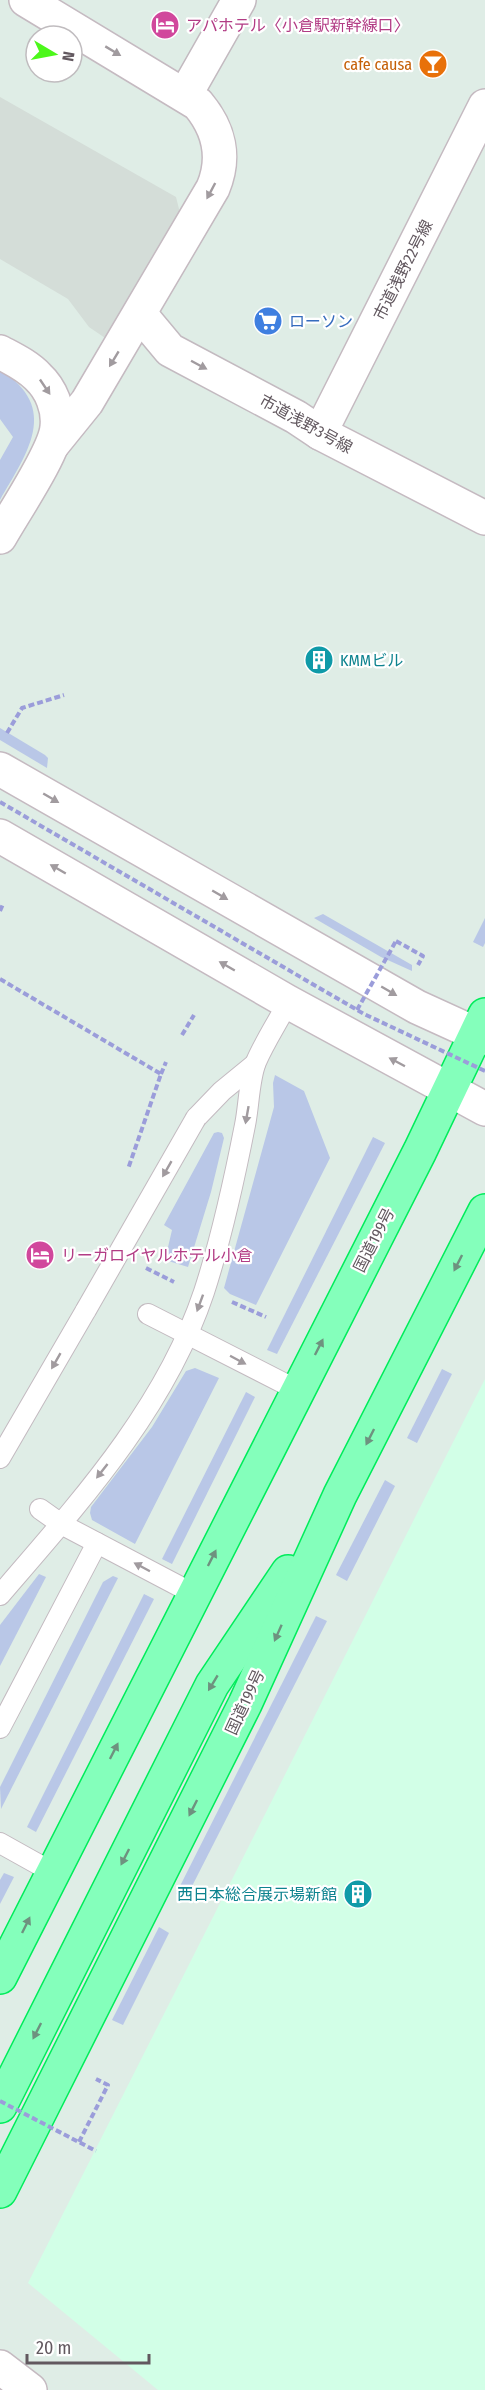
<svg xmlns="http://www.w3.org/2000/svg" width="485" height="2390" viewBox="0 0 485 2390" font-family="'Fira Sans Condensed','Noto Sans JP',sans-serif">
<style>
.commercial{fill:#d2ffe7}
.industrial{fill:#d4ddd8}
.green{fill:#b9c7e7}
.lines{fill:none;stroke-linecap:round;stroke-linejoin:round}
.lane-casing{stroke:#c3bac0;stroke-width:22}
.street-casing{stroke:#c3bac0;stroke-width:36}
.secondary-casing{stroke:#c5bac1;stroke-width:36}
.highway-casing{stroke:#00ec5b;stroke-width:36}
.path{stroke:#9b9dda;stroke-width:4;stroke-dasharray:6 3;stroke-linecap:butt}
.lane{stroke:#fff;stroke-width:20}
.street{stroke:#fff;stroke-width:33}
.secondary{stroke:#fff;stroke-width:33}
.highway{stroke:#84ffbb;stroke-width:33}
.lane-bridge-casing{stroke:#c3bac0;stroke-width:22;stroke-linecap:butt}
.path-bridge{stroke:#9b9dda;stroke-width:4;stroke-dasharray:6 3;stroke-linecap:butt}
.lane-bridge{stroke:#fff;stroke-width:20}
.oneway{fill:#a19b9f}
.oneway2{fill:#6e927f}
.labels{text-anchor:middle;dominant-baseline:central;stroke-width:4.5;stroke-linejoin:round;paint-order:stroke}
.hotel-label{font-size:16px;fill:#b23c85;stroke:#fff;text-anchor:start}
.food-label{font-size:16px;fill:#c56008;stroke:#fff;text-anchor:end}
.street-label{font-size:16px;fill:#62585f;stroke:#fff}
.shop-label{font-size:16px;fill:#366cbe;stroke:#fff;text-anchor:start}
.culture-label{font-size:16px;fill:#0d838f;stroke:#fff;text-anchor:start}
</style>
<rect width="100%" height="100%" fill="#dfede6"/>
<path class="commercial" d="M485 1379V2390H158L28 2283Z"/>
<path class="industrial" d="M0 97 176 197 181 217 111 342 89 327 68 299 0 259Z"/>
<g class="green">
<path d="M0 370C61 408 27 453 0 500V460L13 437 0 419Z"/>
<path d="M0 728 45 755 48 758 47 768 0 740Z"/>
<path d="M323 914 412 965V971L381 957 314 918Z"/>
<path d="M485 918V943L483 947 473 942Z"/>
<path d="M275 1075 304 1091 330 1158 256 1305 230 1294 224 1288 274 1107 273 1083Z"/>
<path d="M218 1132 222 1133 224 1138 211 1192 188 1267 165 1260 172 1230 164 1225 214 1133Z"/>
<path d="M373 1137 385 1143 277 1354 267 1350Z"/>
<path d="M195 1368 219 1378 135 1544 92 1520 90 1513 91 1507 152 1427 186 1371Z"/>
<path d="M442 1369 452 1374 417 1443 407 1438Z"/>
<path d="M246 1392 255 1397 172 1564 162 1559Z"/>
<path d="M385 1480 395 1486 347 1581 336 1575Z"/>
<path d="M39 1574 46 1577 0 1666V1625Z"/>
<path d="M113 1576 118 1578 1 1809 0 1787 103 1582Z"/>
<path d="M144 1594 154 1599 36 1832 27 1827Z"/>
<path d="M316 1616 327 1621 186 1898 176 1894Z"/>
<path d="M4 1873 14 1877 0 1904V1880Z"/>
<path d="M159 1927 169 1933 123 2025 112 2020Z"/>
</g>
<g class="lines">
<g class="lane-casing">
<g id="lane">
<path d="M196 1118 222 1091 255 1064"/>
<path d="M148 1314 297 1390"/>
<path d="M0 1458 86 1310"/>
<path d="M40 1509 61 1524 194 1594"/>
<path d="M0 1595C79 1503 165 1409 204 1292 222 1237 234 1181 245 1125 249 1106 249 1079 256 1062 265 1041 278 1022 288 1002"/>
<path d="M0 1728 97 1543"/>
<path d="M0 1843 52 1872"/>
</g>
</g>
<g class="street-casing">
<g id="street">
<path d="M185 95 239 0"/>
<path d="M140 314 170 350 296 417 320 433"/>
</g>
</g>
<g class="secondary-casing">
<g id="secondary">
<path d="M26 0 198 104C219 129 226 157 213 188L87 402 53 444"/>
<path d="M485 106 320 433 485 518"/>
<path d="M0 352C13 359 28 366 38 377 51 389 59 409 57 427 55 452 14 512 0 537"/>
<path d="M0 769 417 1007 485 1038"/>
<path d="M0 836 288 1002 485 1109"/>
<path d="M0 2367 30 2390"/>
</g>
</g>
<g class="highway-casing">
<g id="highway">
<path d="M0 1977 420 1151 485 1015"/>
<path d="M0 2106 212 1685 288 1572"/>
<path d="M0 2191 245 1704 340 1495 485 1211"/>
</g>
</g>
<g class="path">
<path d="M7 733 22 708 64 695"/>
<path d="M0 911 3 904"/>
<path d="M396 941 423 956 418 965"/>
<path d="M0 979 161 1074 128 1169"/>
<path d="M182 1035 194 1015"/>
<path d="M161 1074 166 1062"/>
<path d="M146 1268 174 1282"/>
<path d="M232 1302 266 1317"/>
<path d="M79 2142 108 2085 96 2079"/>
</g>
<use href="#lane" class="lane"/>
<use href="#street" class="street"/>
<use href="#secondary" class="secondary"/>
<use href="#highway" class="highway"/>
<g class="lane-bridge-casing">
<path id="lane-bridge" d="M86 1310 196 1118"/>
</g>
<g class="path-bridge">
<path d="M0 802 364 1014 485 1071"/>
<path d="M357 1010 396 941"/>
<path d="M0 2101 96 2151"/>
</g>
<use href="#lane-bridge" class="lane-bridge"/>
</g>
<defs><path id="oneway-solid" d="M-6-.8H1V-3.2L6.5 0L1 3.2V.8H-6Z" transform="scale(1.5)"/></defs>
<g class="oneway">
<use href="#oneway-solid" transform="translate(113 51) rotate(31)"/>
<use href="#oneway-solid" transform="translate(211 191) rotate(118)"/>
<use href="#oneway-solid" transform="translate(114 359) rotate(121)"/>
<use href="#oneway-solid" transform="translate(199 365) rotate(28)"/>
<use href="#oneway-solid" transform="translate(45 387) rotate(56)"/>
<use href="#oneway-solid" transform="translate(51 798) rotate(30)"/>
<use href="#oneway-solid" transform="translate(58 869) rotate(-150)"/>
<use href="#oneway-solid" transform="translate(220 895) rotate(30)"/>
<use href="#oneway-solid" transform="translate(227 966) rotate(-150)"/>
<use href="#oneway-solid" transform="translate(389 991) rotate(30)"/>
<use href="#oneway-solid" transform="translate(397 1062) rotate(-152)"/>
<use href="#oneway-solid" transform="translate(247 1115) rotate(100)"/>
<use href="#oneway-solid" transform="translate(167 1169) rotate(120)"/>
<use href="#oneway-solid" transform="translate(200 1303) rotate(110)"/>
<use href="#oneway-solid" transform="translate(238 1360) rotate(28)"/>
<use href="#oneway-solid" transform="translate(56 1361) rotate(120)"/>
<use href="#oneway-solid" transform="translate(102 1471) rotate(128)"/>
<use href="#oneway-solid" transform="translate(142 1567) rotate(-152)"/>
</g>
<g class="oneway2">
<use href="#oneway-solid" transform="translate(458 1263) rotate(117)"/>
<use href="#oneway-solid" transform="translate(319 1347) rotate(-63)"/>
<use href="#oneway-solid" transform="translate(370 1437) rotate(117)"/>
<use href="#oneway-solid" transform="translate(212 1558) rotate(-63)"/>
<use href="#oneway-solid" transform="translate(278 1633) rotate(114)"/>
<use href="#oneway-solid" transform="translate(213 1683) rotate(121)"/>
<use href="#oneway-solid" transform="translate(114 1751) rotate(-63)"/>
<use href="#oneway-solid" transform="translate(193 1808) rotate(117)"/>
<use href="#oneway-solid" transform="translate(125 1857) rotate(117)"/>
<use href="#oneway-solid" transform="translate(26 1925) rotate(-64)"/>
<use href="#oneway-solid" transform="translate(37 2031) rotate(117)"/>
</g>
<defs>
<g id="hotel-disc" transform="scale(1.5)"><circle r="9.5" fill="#d1479c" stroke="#fff"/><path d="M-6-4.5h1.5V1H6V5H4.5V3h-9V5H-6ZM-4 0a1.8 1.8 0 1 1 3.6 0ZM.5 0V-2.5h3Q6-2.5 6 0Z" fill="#fff"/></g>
<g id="bar-disc" transform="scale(1.5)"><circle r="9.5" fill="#e8710a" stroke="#fff"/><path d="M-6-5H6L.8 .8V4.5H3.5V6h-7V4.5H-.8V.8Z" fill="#fff"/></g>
<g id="supermarket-disc" transform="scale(1.5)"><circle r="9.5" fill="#3f7fe0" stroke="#fff"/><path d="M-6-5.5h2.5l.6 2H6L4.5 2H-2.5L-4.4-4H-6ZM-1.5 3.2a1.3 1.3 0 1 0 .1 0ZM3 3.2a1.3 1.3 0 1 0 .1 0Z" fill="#fff"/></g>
<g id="building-disc" transform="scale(1.5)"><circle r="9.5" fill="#0f9aa8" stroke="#fff"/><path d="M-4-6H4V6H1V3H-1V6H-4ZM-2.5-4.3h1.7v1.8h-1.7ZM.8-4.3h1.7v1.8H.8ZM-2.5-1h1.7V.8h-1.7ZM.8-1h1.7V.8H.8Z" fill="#fff"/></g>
</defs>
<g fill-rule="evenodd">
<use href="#hotel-disc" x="165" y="25"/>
<use href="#bar-disc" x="433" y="64"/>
<use href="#supermarket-disc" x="268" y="321"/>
<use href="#building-disc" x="319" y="660"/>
<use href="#hotel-disc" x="40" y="1255"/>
<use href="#building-disc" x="358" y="1894"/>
</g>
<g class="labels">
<g class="hotel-label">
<text x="186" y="25">アパホテル〈小倉駅新幹線口〉</text>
<text x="61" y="1255">リーガロイヤルホテル小倉</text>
</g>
<g class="food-label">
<text x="412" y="64">cafe causa</text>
</g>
<g class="street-label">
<text transform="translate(403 270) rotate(-63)">市道浅野22号線</text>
<text transform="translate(306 424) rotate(29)">市道浅野3号線</text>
<text transform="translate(374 1240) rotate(-63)">国道199号</text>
<text transform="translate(245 1702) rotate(-65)">国道199号</text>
</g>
<g class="shop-label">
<text x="289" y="321">ローソン</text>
</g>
<g class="culture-label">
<text x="340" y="660">KMMビル</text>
<text x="337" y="1894" text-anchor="end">西日本総合展示場新館</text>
</g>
</g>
<g transform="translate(54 54) rotate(100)"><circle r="28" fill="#ffffff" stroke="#c0bcbf" stroke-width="1.5"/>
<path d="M0-4.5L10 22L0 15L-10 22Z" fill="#4cf71b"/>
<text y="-9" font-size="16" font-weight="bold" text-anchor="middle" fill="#62585f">N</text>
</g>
<path d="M27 2354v9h122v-9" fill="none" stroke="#62585f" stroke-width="3"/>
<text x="36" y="2354" font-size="18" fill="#62585f" stroke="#ffffff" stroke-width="4.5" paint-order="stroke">20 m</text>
</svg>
